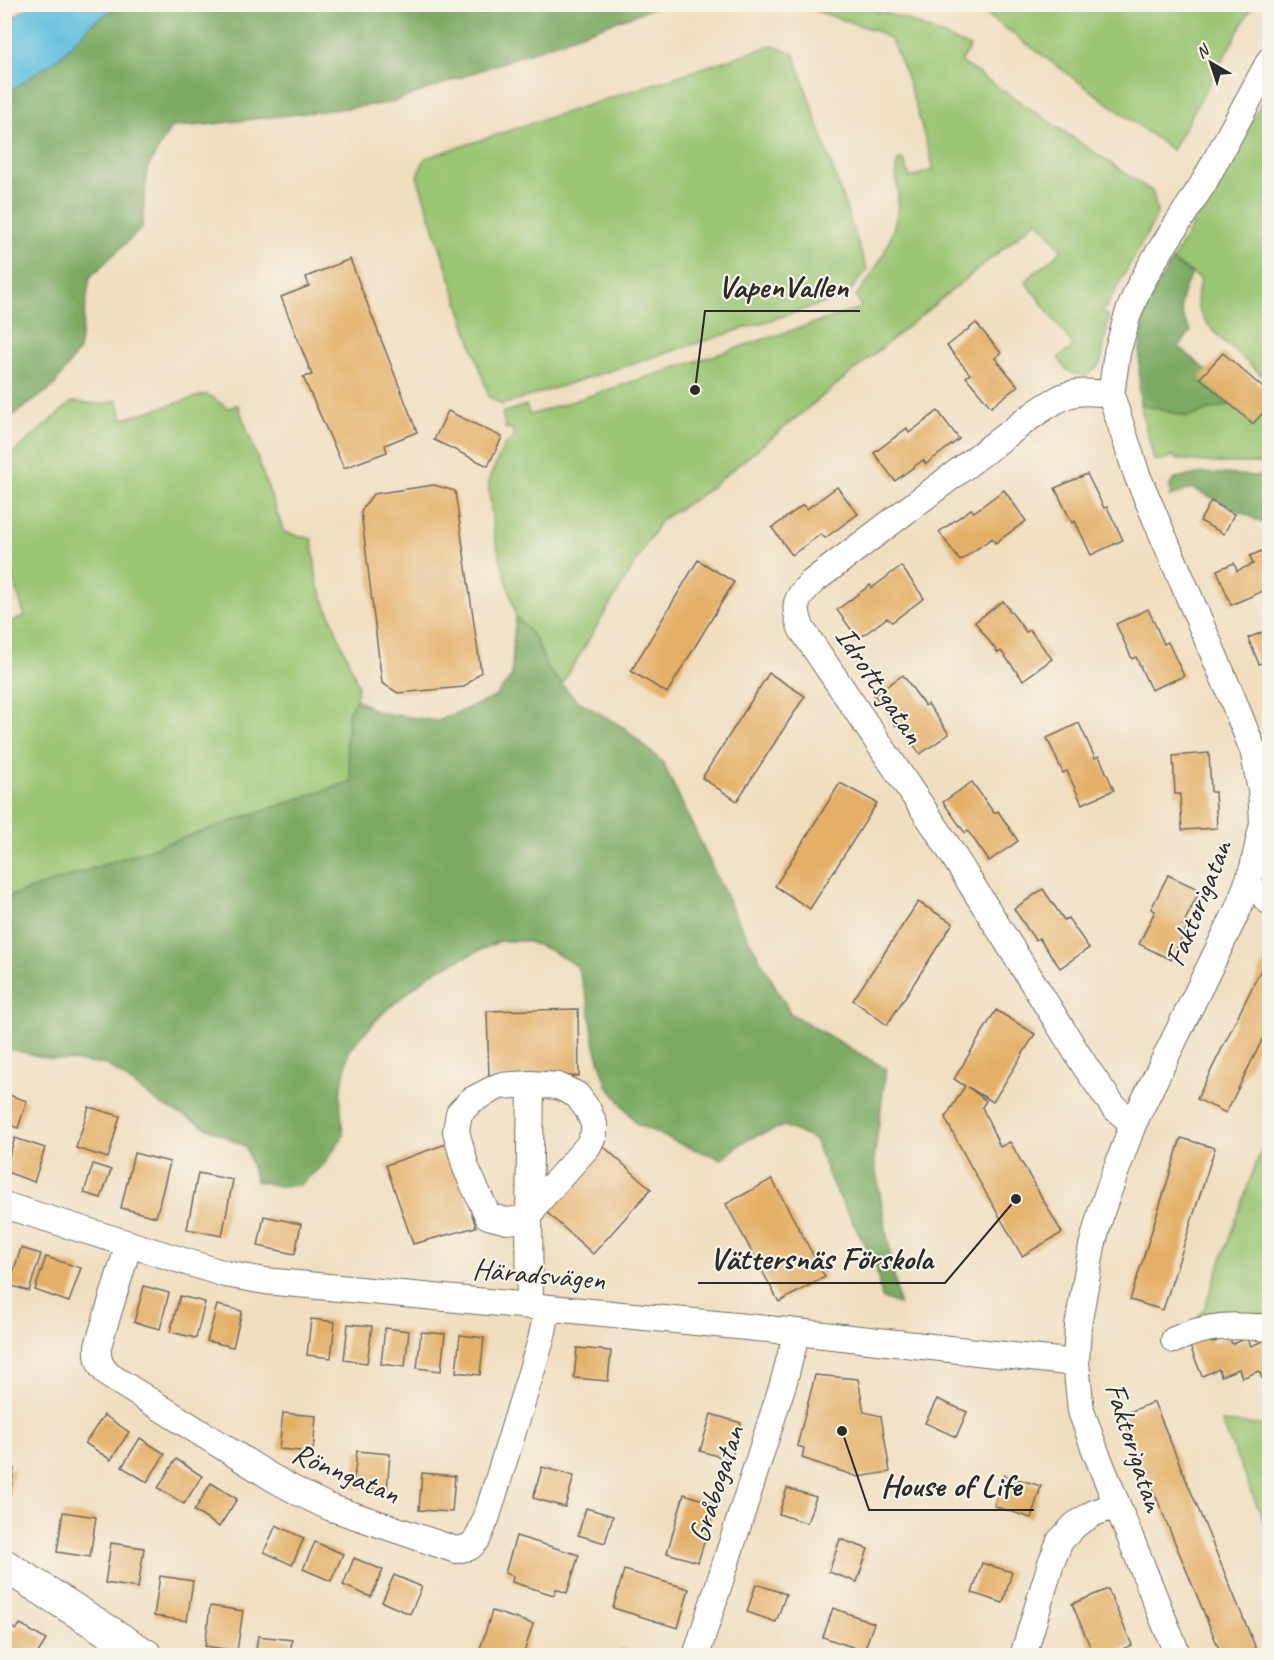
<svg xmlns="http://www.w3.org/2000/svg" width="1274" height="1660" viewBox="0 0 1274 1660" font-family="Caveat,sans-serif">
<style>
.green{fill:#9ac572;stroke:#62784e;stroke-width:1.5}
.forest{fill:#7baa64;stroke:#536a48;stroke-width:1.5}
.water{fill:#60bfde;stroke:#467584;stroke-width:1.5}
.building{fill:#e4b067}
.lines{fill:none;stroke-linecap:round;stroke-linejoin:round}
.minor-casing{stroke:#706a5f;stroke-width:28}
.tertiary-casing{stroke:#706a5f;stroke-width:34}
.minor{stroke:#fff;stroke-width:26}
.tertiary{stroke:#fff;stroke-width:32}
.labels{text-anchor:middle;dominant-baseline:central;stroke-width:4.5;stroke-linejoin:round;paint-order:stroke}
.street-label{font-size:30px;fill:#2b2b2b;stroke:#f7f3e8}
.leader{fill:none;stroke:#2b2b2b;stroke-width:2}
.callout-dot{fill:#2b2b2b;stroke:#f7f3e8;stroke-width:2}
.callout-label{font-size:32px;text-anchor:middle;font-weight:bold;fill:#2b2b2b;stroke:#f7f3e8;stroke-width:4.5;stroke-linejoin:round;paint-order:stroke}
</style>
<rect width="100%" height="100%" fill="#f7f3e8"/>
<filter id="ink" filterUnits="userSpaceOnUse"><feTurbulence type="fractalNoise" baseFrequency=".0167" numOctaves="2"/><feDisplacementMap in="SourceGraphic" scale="12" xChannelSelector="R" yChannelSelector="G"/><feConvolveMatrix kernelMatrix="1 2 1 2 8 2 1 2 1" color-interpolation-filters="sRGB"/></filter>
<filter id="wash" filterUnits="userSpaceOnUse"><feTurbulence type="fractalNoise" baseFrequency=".008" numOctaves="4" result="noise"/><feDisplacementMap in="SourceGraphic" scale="24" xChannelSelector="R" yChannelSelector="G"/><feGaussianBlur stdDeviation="1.35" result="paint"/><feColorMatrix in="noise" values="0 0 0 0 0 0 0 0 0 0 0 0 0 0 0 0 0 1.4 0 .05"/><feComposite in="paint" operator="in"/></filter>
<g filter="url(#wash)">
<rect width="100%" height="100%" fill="#f0debf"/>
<g class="green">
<path d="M835 4 871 9 902 18 970 47 961 62 1153 192 1157 213 1153 223 1103 312 1109 317 1101 361 1098 366 1086 376C1071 375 1066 371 1058 358L1074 346 1025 281 1062 250 1038 220 704 493 661 520 562 684 547 668 535 638 516 616 494 534 489 490V479L505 444 510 441 514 434 511 428 506 429 502 413 526 405 530 415 861 308 856 296C879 268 897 236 898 199 899 187 894 173 897 162L902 159 905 163 910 178 934 169 907 77 891 40 879 32 808 8Z"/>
<path d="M976 4H1253V5L1172 150 990 17 975 6Z"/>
<path d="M773 45 794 54 867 270 846 296 502 405 489 397 417 176 425 158Z"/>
<path d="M1269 90V381C1252 366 1203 328 1198 307 1196 297 1198 288 1201 279L1172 261Z"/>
<path d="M207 394 228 408 238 405 284 532 312 539 317 582 358 685 356 699 348 713 346 744 353 781 5 898 4 624 25 616 5 555V460L72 402 103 404 117 400 123 419Z"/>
<path d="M1140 404 1187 417 1230 404 1252 423 1269 405V463H1215L1177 459 1172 456 1161 461 1154 460Z"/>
<path d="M1269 1131V1171L1265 1190 1270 1192 1269 1324 1193 1325 1204 1309 1255 1166Z"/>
<path d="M1222 1422 1269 1426V1534Z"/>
</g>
<g class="forest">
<path d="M120 5H661L390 103 204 125 171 127 147 169 142 228 90 277 79 350 53 387 5 421 4 95 61 56 91 24Z"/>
<path d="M1172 261 1192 274C1180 295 1175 310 1191 331L1179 347 1207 371 1230 404 1187 417 1140 404C1139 375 1138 335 1147 306 1153 290 1163 276 1172 261Z"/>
<path d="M1209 473 1269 477V526L1192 488 1170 497V485L1175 479 1197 474Z"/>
<path d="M516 616 535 638 547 668 575 699 626 729 663 763 736 917 791 1014 886 1069 874 1160 899 1304 882 1298 875 1263 832 1184 815 1140 784 1126 746 1140 722 1159 685 1146 637 1124 607 1085 595 1046 588 1001 577 966 550 950 526 941H500L433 972 383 1013 349 1050 340 1095 343 1136 324 1164 300 1185 279 1186 256 1181 246 1147 162 1105 107 1065 47 1058 13 1050 5 1051V898L352 781 346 744 348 713 356 699 377 712 437 721 495 697 512 676 513 643Z"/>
</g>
<path class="water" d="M31 5H120L91 24 61 56 5 95V24Z"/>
<g id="blocks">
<g class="building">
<path d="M350 259 417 432 385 445 387 452 344 468 303 377 312 375 281 297 309 286 306 277Z"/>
<path d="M976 323 1001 353 995 358 1018 386 991 407 966 377 970 374 947 346Z"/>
<path d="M1223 353 1270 394V405L1253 424 1200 378Z"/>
<path d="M448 411 502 437 488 466 434 440Z"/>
<path d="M938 411 959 439 926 464 923 460 895 481 874 453 907 428 909 433Z"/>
<path d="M1087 474 1104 508 1107 507 1123 540 1091 555 1075 521 1072 523 1055 488Z"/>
<path d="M434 485 455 491 481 672 464 687 398 693 382 683 361 511 373 494Z"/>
<path d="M837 487 858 514 825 538 821 534 792 555 772 528 803 505 807 509Z"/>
<path d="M1004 490 1026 521 995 543 992 538 960 561 939 532 971 509 974 512Z"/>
<path d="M1211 501 1234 514 1224 534 1200 521Z"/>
<path d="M1264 550 1270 562V588L1231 605 1217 570 1234 563 1237 571 1253 564 1250 556Z"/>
<path d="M698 560 734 582 667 693 631 671Z"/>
<path d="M901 566 924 598 892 622 887 618 858 639 837 610 870 585 872 588Z"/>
<path d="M1003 601 1026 632 1030 630 1052 659 1023 680 1001 651 998 653 975 622Z"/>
<path d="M1148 609 1164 644 1168 642 1184 676 1151 690 1136 657 1132 659 1116 624Z"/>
<path d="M1270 629V659L1259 664 1248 638Z"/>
<path d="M769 673 805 696 737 801 702 778Z"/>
<path d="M903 675 925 706 928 704 949 734 920 754 899 724 896 726 874 695Z"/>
<path d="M1079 723 1095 758 1099 756 1114 790 1082 804 1067 771 1063 773 1047 738Z"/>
<path d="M1209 753 1211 792H1215L1217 828 1182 830 1180 794H1175L1173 756Z"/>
<path d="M972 782 994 813 998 811 1018 841 989 861 968 831 965 833 943 802Z"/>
<path d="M840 783 877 803 810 909 775 886Z"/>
<path d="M1168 875 1200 890 1183 925 1187 927 1171 960 1139 944 1155 911 1151 909Z"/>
<path d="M1043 889 1064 920 1068 918 1089 948 1060 968 1039 938 1035 940 1014 909Z"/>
<path d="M918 902 953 923 887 1025 853 1000Z"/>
<path d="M1270 951V1024L1226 1113 1197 1099Z"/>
<path d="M578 1009 579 1076 489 1078 487 1011Z"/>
<path d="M996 1010 1035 1034 993 1102 968 1087 986 1101 982 1107 1000 1147 1010 1142 1062 1233 1022 1256 970 1165 945 1118 965 1086 954 1079Z"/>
<path d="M9 1095 27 1101 18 1128 4 1123V1109Z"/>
<path d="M89 1107 120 1116 108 1158 76 1148Z"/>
<path d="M15 1138 45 1148 34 1182 4 1171Z"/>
<path d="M1181 1138 1215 1148 1163 1310 1130 1300Z"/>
<path d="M449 1143 476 1227 413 1244 386 1165Z"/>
<path d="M603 1146 651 1189 593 1254 545 1211Z"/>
<path d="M134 1153 170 1162 156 1217 121 1208Z"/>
<path d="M93 1164 111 1170 101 1198 84 1193Z"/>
<path d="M198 1173 233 1180 222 1236 187 1229Z"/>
<path d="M772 1179 825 1277 779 1302 726 1204Z"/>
<path d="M264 1216 301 1224 295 1254 258 1246Z"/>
<path d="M21 1248 41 1254 29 1291 9 1285Z"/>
<path d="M46 1257 81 1268 69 1302 35 1290Z"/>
<path d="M144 1286 169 1293 160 1329 134 1322Z"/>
<path d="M180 1296 205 1302 196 1338 170 1332Z"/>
<path d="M217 1305 242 1311 233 1347 207 1341Z"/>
<path d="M311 1319 335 1322 331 1358 307 1355Z"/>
<path d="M348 1324 372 1326 367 1363 344 1360Z"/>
<path d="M385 1328 409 1331 405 1367 381 1364Z"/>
<path d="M421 1332 445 1334 441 1371 417 1368Z"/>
<path d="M460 1335 484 1338 480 1375 456 1372Z"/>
<path d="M1209 1336 1212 1343 1229 1336 1232 1344 1247 1338 1251 1346 1268 1339 1270 1375 1262 1378 1259 1371 1242 1378 1239 1369 1221 1376 1219 1369 1202 1376 1189 1344Z"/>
<path d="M577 1348 611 1351 608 1381 574 1378Z"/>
<path d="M815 1375 858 1379 864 1412 881 1416 890 1472 858 1477 802 1458 804 1448 797 1446Z"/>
<path d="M937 1399 967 1412 956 1437 925 1423Z"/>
<path d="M1154 1402 1259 1656H1222L1122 1415Z"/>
<path d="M283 1413 316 1416 313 1452 279 1449Z"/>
<path d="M711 1414 741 1423 731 1460 700 1451Z"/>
<path d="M104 1415 129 1432 111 1460 85 1443Z"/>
<path d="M140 1438 165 1454 147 1482 122 1467Z"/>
<path d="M357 1451 390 1454 387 1490 353 1488Z"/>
<path d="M176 1459 202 1476 184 1504 158 1488Z"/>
<path d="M542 1467 574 1476 565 1507 533 1498Z"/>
<path d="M4 1468 14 1469 8 1506H4Z"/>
<path d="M422 1473 455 1476 452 1512 419 1510Z"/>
<path d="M1004 1475 1041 1486 1031 1518 994 1506Z"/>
<path d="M211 1483 237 1499 219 1527 194 1511Z"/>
<path d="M787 1488 816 1497 807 1523 779 1514Z"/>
<path d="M684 1494 716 1504 698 1562 667 1553Z"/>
<path d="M586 1508 613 1516 605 1543 578 1535Z"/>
<path d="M63 1512 96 1517 90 1557 57 1552Z"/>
<path d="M276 1525 304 1538 292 1565 264 1552Z"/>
<path d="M516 1536 579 1555 567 1593 556 1589 554 1595 512 1582 513 1576 505 1573Z"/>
<path d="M840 1539 868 1549 857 1582 829 1572Z"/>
<path d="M315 1542 343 1554 331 1581 303 1569Z"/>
<path d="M111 1543 144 1548 138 1588 105 1583Z"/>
<path d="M354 1558 383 1570 371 1597 343 1585Z"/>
<path d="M982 1563 1012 1572 1003 1603 972 1593Z"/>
<path d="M624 1570 689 1589 678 1628 613 1608Z"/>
<path d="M394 1575 422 1587 410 1614 382 1602Z"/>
<path d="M160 1576 193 1581 187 1621 154 1616Z"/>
<path d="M756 1584 786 1594 776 1622 747 1612Z"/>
<path d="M1108 1589 1132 1645 1106 1656H1094L1072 1604Z"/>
<path d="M210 1606 243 1611 237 1651 205 1646Z"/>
<path d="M833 1608 874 1623 864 1651 823 1637Z"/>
<path d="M492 1611 533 1624 523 1656H493V1653L480 1649Z"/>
<path d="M7 1624 16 1630 20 1624 46 1640 36 1656H4V1629Z"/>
<path d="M258 1636 292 1640 290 1656H255Z"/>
<path d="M621 1648 643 1655V1656H618Z"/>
</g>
</g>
</g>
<g filter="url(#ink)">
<use href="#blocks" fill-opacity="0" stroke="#706a5f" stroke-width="1.5"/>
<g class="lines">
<g class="minor-casing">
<g id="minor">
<path d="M1111 395C1073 388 1064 394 1033 415L812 582C795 600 793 603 801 628L938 831 1085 1066 1113 1106 1133 1124"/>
<path d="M1270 891 1266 899 1270 902"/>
<path d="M4 1205 225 1274 265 1281C439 1298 614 1313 788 1331 884 1341 980 1353 1076 1363"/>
<path d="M129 1244 98 1346C97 1360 100 1367 110 1376L271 1477 300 1493 329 1507 456 1550 470 1547 478 1538 487 1516 541 1340 548 1308"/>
<path d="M530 1306 529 1218 536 1204 588 1146 594 1134V1124L588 1110 577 1095 558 1086 531 1084 499 1086 472 1100 459 1113 456 1131 466 1168 488 1216 507 1221 529 1218 531 1084"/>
<path d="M1174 1340C1209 1324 1232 1325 1270 1328"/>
<path d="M696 1656 783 1384 797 1332"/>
<path d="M1023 1656 1051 1563 1060 1541 1075 1525 1094 1513 1117 1505"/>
<path d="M1178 1656 1095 1450 1081 1411 1076 1363 1078 1326 1092 1246 1102 1209 1133 1124 1238 909 1253 868 1263 823 1261 790 1253 750 1231 695 1137 475 1111 395 1117 353 1128 314 1139 287 1154 260 1203 184 1270 60"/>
</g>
</g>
<g class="tertiary-casing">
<path id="tertiary" d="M4 1565 147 1656"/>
</g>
<use href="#minor" class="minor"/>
<use href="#tertiary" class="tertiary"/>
</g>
</g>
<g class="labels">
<g class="street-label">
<text transform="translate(880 685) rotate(56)">Idrottsgatan</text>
<text transform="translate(1198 903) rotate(-68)">Faktorigatan</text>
<text transform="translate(539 1274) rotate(5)">Häradsvägen</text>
<text transform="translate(1135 1447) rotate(72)">Faktorigatan</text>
<text transform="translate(346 1473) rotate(23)">Rönngatan</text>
<text transform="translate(716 1484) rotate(-72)">Gråbogatan</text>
</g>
</g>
<path class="leader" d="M695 390L705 311H860M1016 1199L945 1283H698M842 1431L869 1510H1034"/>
<g class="callout-dot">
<circle cx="695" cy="390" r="6"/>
<circle cx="1016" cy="1199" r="6"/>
<circle cx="842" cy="1431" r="6"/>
</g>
<g class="callout-label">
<text x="783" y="297">VapenVallen</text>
<text x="821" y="1269">Vättersnäs Förskola</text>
<text x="951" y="1496">House of Life</text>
</g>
<rect width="1274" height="1660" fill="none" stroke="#f7f3e8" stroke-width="24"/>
<g transform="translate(1211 63) rotate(321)" stroke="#f7f3e8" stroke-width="4.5" paint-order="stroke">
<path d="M0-4.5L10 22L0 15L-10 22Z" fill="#2b2b2b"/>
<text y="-9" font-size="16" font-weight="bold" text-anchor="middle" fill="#2b2b2b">N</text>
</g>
</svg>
